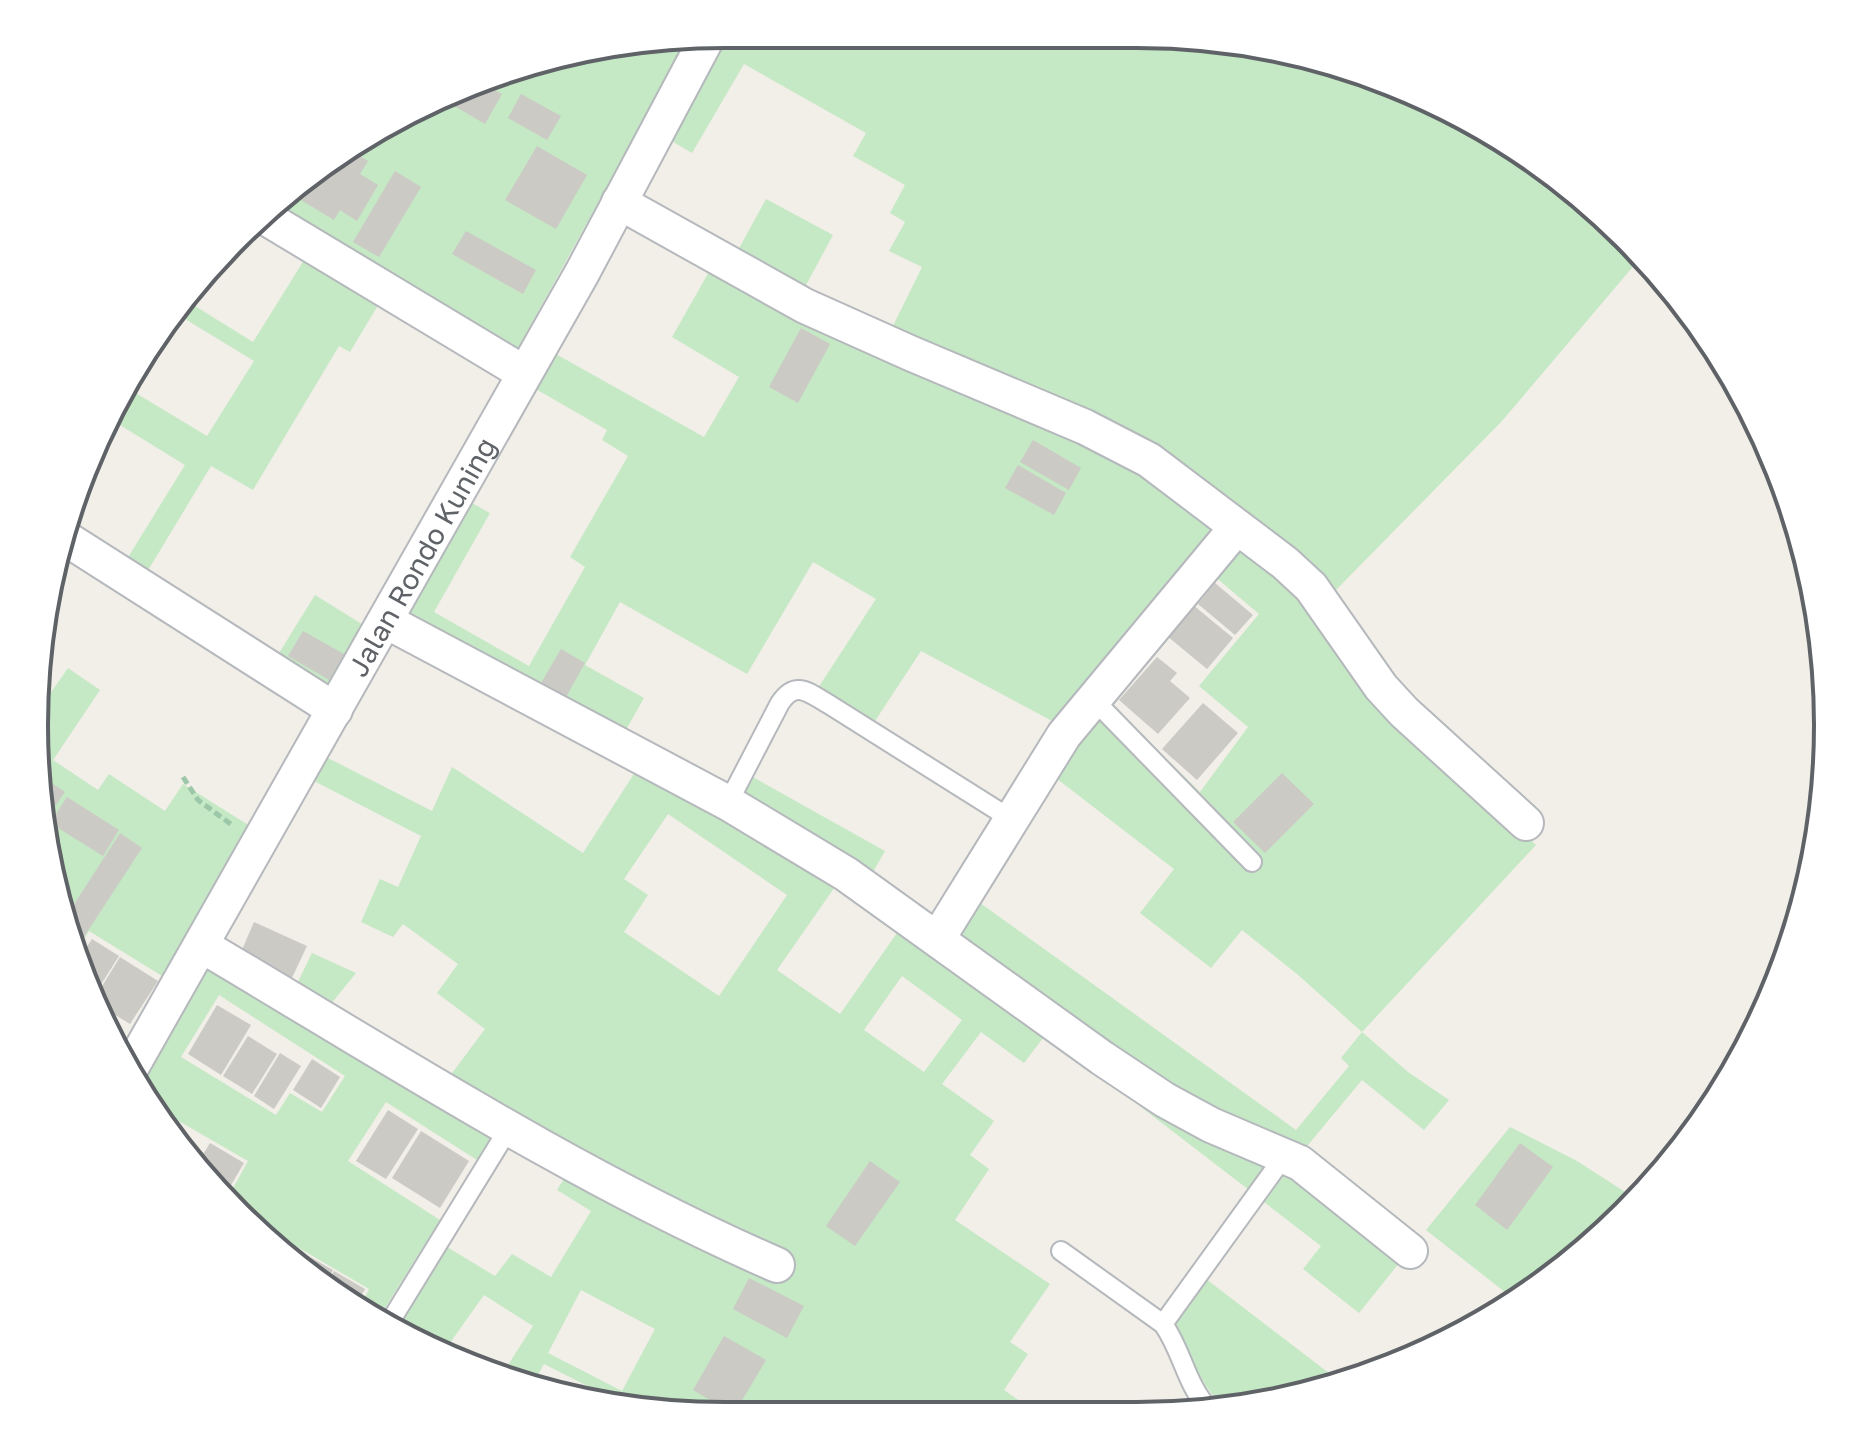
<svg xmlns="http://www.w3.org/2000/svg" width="1862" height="1450" viewBox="0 0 1862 1450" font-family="'Golos Text',sans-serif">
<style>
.green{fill:#c5e8c5;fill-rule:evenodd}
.building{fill:#cccac5}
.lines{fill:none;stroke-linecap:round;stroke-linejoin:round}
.lane-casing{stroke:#b5b8bc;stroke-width:22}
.street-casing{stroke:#b5b8bc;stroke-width:38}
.path{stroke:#9cc7a9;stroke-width:5;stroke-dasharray:8 4;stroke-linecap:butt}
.lane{stroke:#fff;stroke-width:18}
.street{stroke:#fff;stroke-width:34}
.labels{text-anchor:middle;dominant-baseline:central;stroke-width:8;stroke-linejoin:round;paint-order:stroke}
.street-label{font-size:28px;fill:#5f6368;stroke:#fff}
.rim{fill:none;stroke:#5f6368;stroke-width:4}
</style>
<rect width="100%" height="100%" fill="#f1efe8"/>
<g class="green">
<path d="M728 34 1182 35 1360 71 1558 177 1642 256 1502 421 1334 592 1140 436 1115 423 891 330 922 267 889 251 905 222 890 213 905 185 853 156 866 133 744 64 692 153 670 140Z"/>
<path d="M688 39 516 352 275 207 379 127 546 58Z"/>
<path d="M766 199 833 235 804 289 737 252Z"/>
<path d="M306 257 380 302 350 352 339 346 253 490 211 466 147 572 127 559 185 465 110 419 124 386 207 436 254 361 177 314 187 301 253 342Z"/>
<path d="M710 270 1132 467 1216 530 1056 723 921 651 873 724 818 688 876 599 813 562 747 674 620 602 585 665 644 698 623 735 405 617 470 502 490 513 434 612 529 666 585 567 570 557 628 456 602 440 607 430 534 388 554 353 704 437 739 377 672 337Z"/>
<path d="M1237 546 1306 602 1386 710 1536 845 1362 1032 1408 1072 1449 1100 1424 1130 1362 1080 1303 1151 1222 1119 954 937 976 900 1296 1130 1349 1066 1341 1058 1362 1032 1297 974 1242 930 1211 968 1140 913 1174 869 1052 775 1108 701 1200 792 1248 727 1199 686 1259 614 1213 575Z"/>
<path d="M315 595 365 626 327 691 276 658Z"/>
<path d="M68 668 100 690 53 760 98 790 109 774 165 811 183 784 253 828 167 979 89 931 77 950 58 904 34 725 36 710 38 711Z"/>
<path d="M322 755 432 811 452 767 583 853 639 766 839 881 777 970 840 1014 902 926 1270 1160 1249 1190 1046 1034 1024 1063 981 1032 942 1084 994 1121 970 1155 989 1169 955 1220 1050 1284 1010 1342 1028 1354 1004 1390 1040 1415 725 1416 627 1406 544 1364 532 1385 501 1376 533 1326 484 1295 442 1354 396 1329 447 1247 495 1276 512 1254 551 1277 591 1211 557 1190 566 1176 447 1080 485 1029 437 993 458 964 403 924 393 937 361 922 380 879 398 887 421 836 310 779ZM668 814 787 895 719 996 624 932 648 895 624 879ZM902 976 962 1020 924 1072 864 1030ZM581 1290 655 1329 622 1391 548 1353Z"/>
<path d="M751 776 885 851 870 877 739 796Z"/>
<path d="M312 953 356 973 326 1010 294 990Z"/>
<path d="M207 963 493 1133 477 1160 386 1102 348 1161 440 1220 378 1319 359 1309 369 1289 282 1238 277 1244 227 1199 248 1161 163 1112 160 1117 137 1086ZM219 995 345 1076 322 1112 290 1093 276 1115 181 1057Z"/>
<path d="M1510 1127 1577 1161 1636 1199 1593 1244 1515 1300 1426 1230Z"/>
<path d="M1287 1171 1400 1262 1359 1313 1303 1269 1321 1246 1264 1202Z"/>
<path d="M1206 1279 1342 1383 1225 1406C1199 1389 1190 1348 1175 1322Z"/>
</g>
<g class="building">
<path d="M483 84 502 94 485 124 451 104 456 95Z"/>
<path d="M521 94 561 116 547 140 508 118Z"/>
<path d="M537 146 587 175 556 229 505 200Z"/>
<path d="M349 150 368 161 360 174 378 185 357 221 340 210 334 220 291 194Z"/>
<path d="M395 171 421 187 379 257 353 242Z"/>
<path d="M466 231 536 270 523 294 452 254Z"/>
<path d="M801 328 830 344 798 403 769 387Z"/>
<path d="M1033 440 1081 468 1069 490 1020 462Z"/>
<path d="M1018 465 1066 493 1054 515 1005 488Z"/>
<path d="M1215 583 1253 615 1235 635 1198 604Z"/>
<path d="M1193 605 1233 638 1207 669 1167 636Z"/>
<path d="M303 631 344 654 329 680 288 656Z"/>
<path d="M561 649 585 663 566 697 541 683Z"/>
<path d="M1157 657 1177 673 1170 681 1190 698 1158 734 1119 700Z"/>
<path d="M1203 703 1238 733 1197 780 1162 749Z"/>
<path d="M1282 773 1314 804 1265 853 1233 822Z"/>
<path d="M41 776 65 792 46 819Z"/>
<path d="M67 797 119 830 103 856 50 823Z"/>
<path d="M120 833 142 848 76 949 64 920Z"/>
<path d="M254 922 307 946 290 982 238 959Z"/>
<path d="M92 939 119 956 95 994 80 957Z"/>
<path d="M120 957 158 981 130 1024 99 1005 96 996Z"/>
<path d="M217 1005 251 1025 221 1075 188 1054Z"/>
<path d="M248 1036 277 1054 252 1094 223 1076Z"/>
<path d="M280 1053 301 1066 274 1109 254 1096Z"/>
<path d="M312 1059 340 1077 321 1108 293 1090Z"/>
<path d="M388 1110 418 1129 386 1179 356 1161Z"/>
<path d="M421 1131 469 1161 440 1208 392 1178Z"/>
<path d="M172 1134 204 1153 210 1143 244 1163 224 1197 206 1181Z"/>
<path d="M1520 1143 1553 1167 1507 1230 1475 1205Z"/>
<path d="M870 1161 900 1182 855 1246 826 1226Z"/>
<path d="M303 1253 333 1270 325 1285 298 1262Z"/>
<path d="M334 1271 365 1289 355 1307 341 1299 326 1286Z"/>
<path d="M749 1278 804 1306 787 1338 733 1309Z"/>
<path d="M724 1336 766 1360 734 1414 693 1390Z"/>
</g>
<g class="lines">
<g class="lane-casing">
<g id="lane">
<path d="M1092 698 1252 862"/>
<path d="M728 803 780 703C796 679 809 693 830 705L1011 819"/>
<path d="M1061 1251 1163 1324C1182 1350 1186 1385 1209 1409"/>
<path d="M1163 1324 1285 1155"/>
<path d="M388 1325 509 1128"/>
</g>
</g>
<g class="street-casing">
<g id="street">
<path d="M619 202 805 306 910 353 1085 427 1149 460 1285 563 1311 587 1381 687 1404 712 1526 823"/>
<path d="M263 216 524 373"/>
<path d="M62 536 335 710"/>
<path d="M386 621 728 803 846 874 1102 1058 1165 1100 1211 1125 1300 1163 1410 1251"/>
<path d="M938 938 1064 735 1237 527"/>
<path d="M201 945C390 1057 575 1177 777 1265"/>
<path id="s1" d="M128 1073 582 273 708 36"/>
</g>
</g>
<path class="path" d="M183 777 198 800 232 825"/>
<use href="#lane" class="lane"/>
<use href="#street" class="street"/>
</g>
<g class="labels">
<g class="street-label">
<text stroke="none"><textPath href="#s1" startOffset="594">Jalan Rondo Kuning</textPath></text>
</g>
</g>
<path d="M0 0H1862V1450H0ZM725 48H1137A677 677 0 0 1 1814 725V725A677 677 0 0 1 1137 1402H725A677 677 0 0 1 48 725V725A677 677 0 0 1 725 48Z" fill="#fff" fill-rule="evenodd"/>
<path class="rim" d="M725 48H1137A677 677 0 0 1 1814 725V725A677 677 0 0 1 1137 1402H725A677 677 0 0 1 48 725V725A677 677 0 0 1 725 48Z"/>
</svg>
